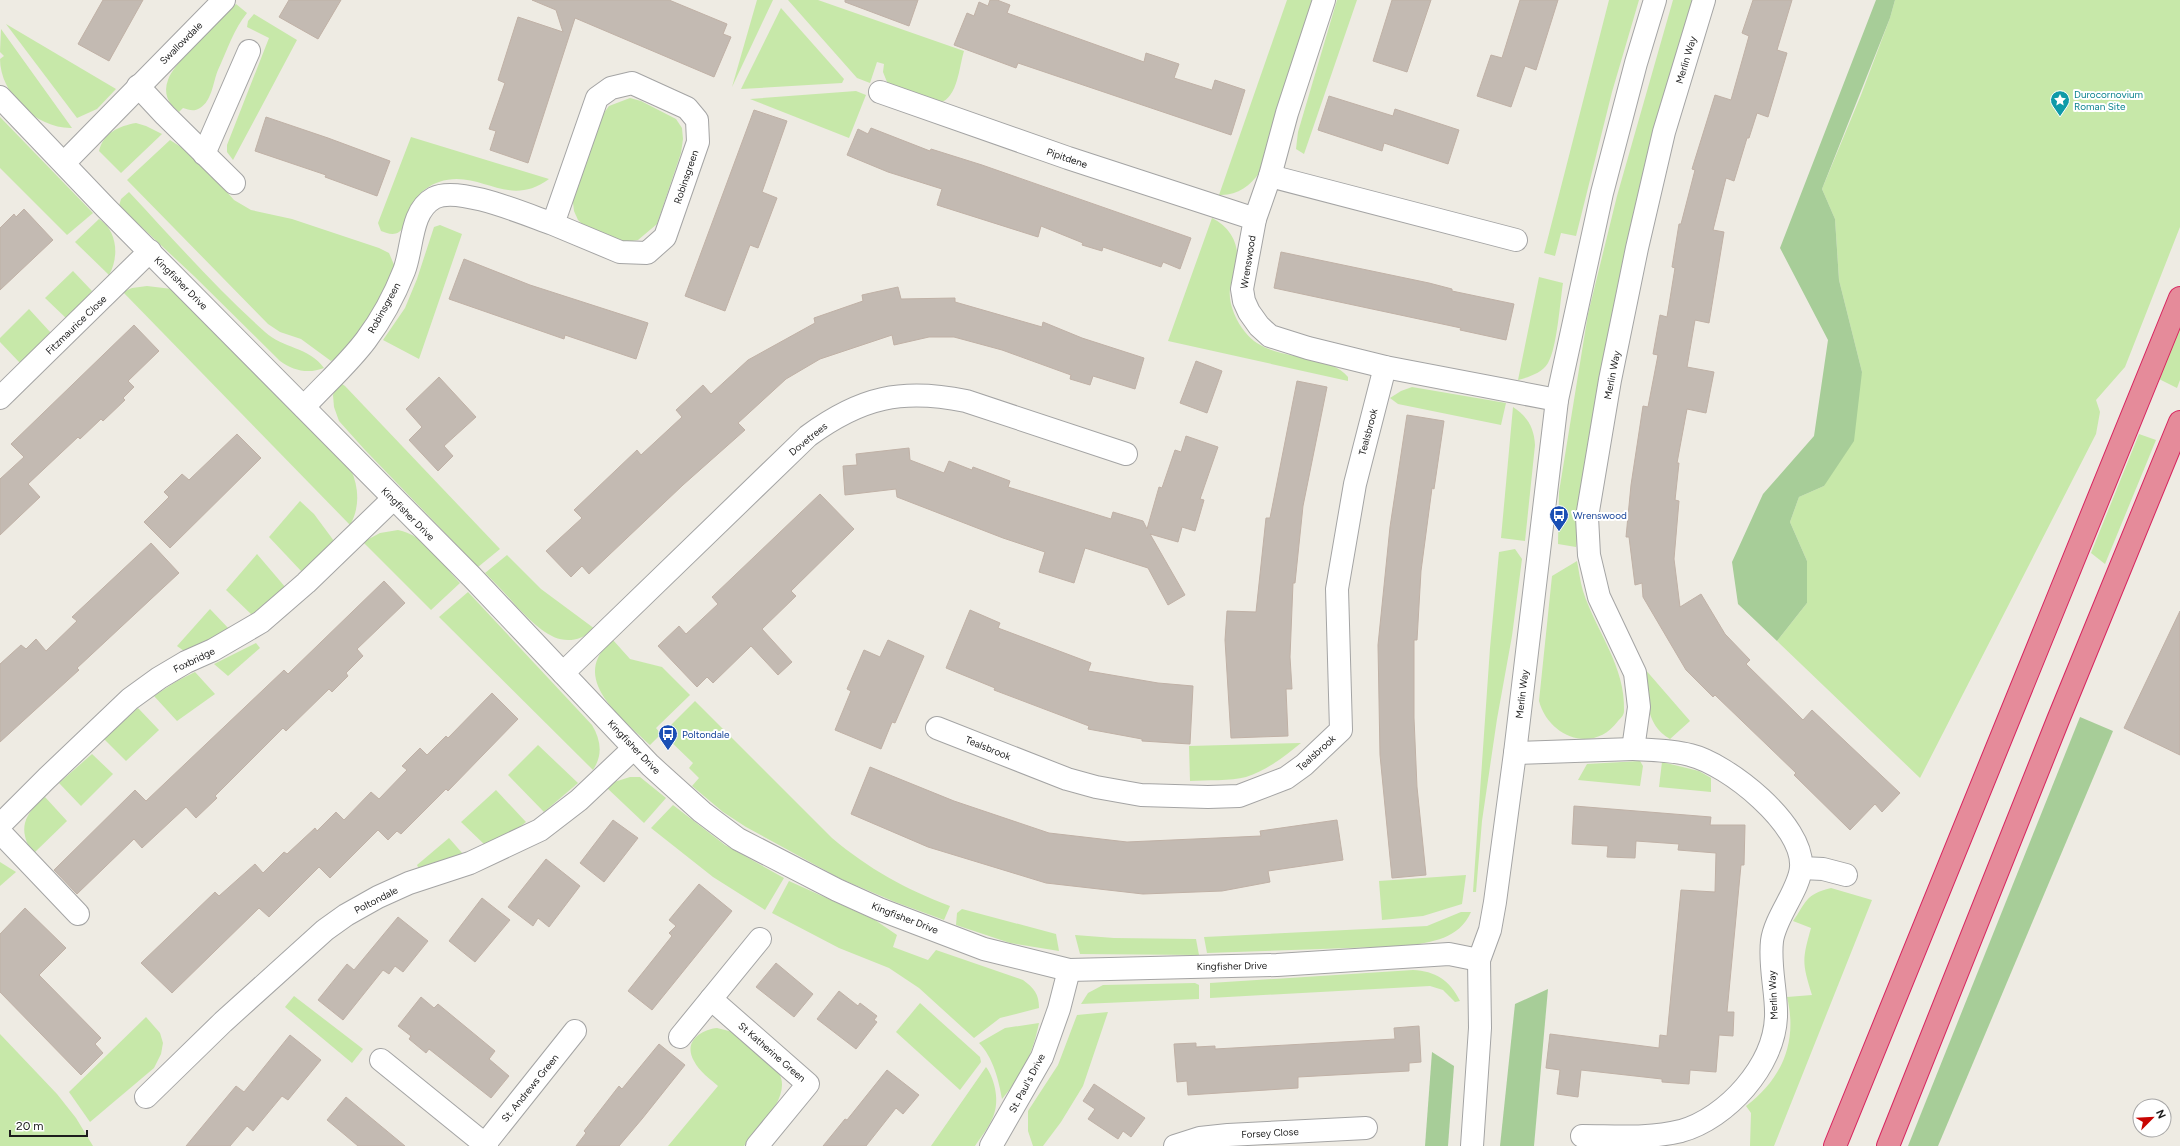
<svg xmlns="http://www.w3.org/2000/svg" width="2180" height="1146" viewBox="0 0 2180 1146" font-family="Figtree,sans-serif">
<style>
.grass{fill:#c7e8a9}
.forest{fill:#a7cd98}
.building{fill:#c3bab2;stroke:#c0b1a6}
.lines{fill:none;stroke-linecap:round;stroke-linejoin:round}
.minor-casing{stroke:#a4a4a4;stroke-width:24}
.highway-casing{stroke:#d7255f;stroke-width:24}
.minor{stroke:#fff;stroke-width:22}
.highway{stroke:#e58b9a;stroke-width:22}
.labels{text-anchor:middle;dominant-baseline:central;stroke-width:4;stroke-linejoin:round;paint-order:stroke}
.street-label{font-size:10px;fill:#1d1d1d;stroke:#fff}
.culture-label{font-size:10px;fill:#0d838f;stroke:#fff;text-anchor:start}
.transit-label{font-size:10px;fill:#164399;stroke:#fff;text-anchor:start}
</style>
<rect width="100%" height="100%" fill="#eeebe3"/>
<g class="grass">
<path d="M757 0H773L732 87Z"/>
<path d="M788 0H818L964 51C959 67 958 97 940 103L889 87 883 72 884 64 877 62 870 83 857 78Z"/>
<path d="M1287 0H1313L1260 172C1250 186 1237 196 1219 195Z"/>
<path d="M1337 0H1357L1304 154 1296 149 1298 132Z"/>
<path d="M1609 0H1639L1612 92 1576 236 1561 233 1555 256 1544 253Z"/>
<path d="M1673 0H1693L1617 288 1590 432 1576 547 1558 544 1559 492 1588 314 1617 196Z"/>
<path d="M1895 0H2180V227L2125 367 2096 400 2100 412 2096 434 1920 778 1777 641 1807 603V561L1790 522 1799 497 1824 486 1862 372 1839 280 1835 219 1822 189 1861 95 1890 18Z"/>
<path d="M236 4 247 13C234 29 227 50 218 70 213 82 212 101 200 108 194 112 189 110 183 108L179 112C168 104 163 93 168 80 173 63 221 19 236 4Z"/>
<path d="M781 8 844 79 842 83 741 89Z"/>
<path d="M254 14 297 40 233 160 227 152V145L269 38 247 27 248 21Z"/>
<path d="M6 24 116 89 97 109 77 118Z"/>
<path d="M1 29 72 128C37 129 0 94 0 59L4 56 0 52Z"/>
<path d="M856 91 866 95 849 138 750 99Z"/>
<path d="M630 98 641 101 676 119 682 128 683 139 681 153 657 224 638 240 626 242 586 228 578 220 574 211 572 194 601 117 609 106Z"/>
<path d="M0 117 93 213 67 235 0 168Z"/>
<path d="M136 123 146 126 162 134 121 173 99 151C103 133 119 126 136 123Z"/>
<path d="M411 137 549 179C507 210 480 168 439 182 421 188 412 202 405 219 403 224 404 229 399 232 393 236 387 233 381 231L378 223Z"/>
<path d="M170 140 184 149 204 166 234 200 251 210 292 219 379 248 389 253 395 267C388 287 351 352 331 361L301 339 280 332 268 324 127 180Z"/>
<path d="M129 192C173 239 217 289 265 332 282 348 309 347 324 368 309 374 293 371 280 361L194 276 119 206 121 199Z"/>
<path d="M1212 218C1232 228 1241 247 1236 268 1234 275 1231 282 1230 289 1228 303 1236 321 1245 332 1271 365 1324 349 1348 377V381L1168 341Z"/>
<path d="M99 219C118 231 119 258 109 275L75 242Z"/>
<path d="M440 225 462 234 419 359 383 340 405 308 417 279 434 227Z"/>
<path d="M73 271 92 291 67 319 45 298Z"/>
<path d="M1539 277 1563 283C1560 302 1557 348 1548 363 1542 373 1529 377 1518 380Z"/>
<path d="M147 286 172 289 351 470C359 487 360 508 350 525L123 292 132 288Z"/>
<path d="M29 309 51 333V337L20 363 0 342V338Z"/>
<path d="M2180 327V380L2177 388 2159 379Z"/>
<path d="M339 382 345 386 500 549 478 567 365 450 339 421 334 407 333 395Z"/>
<path d="M1412 387 1506 403 1501 425 1398 404 1390 398 1401 391Z"/>
<path d="M1513 407C1528 417 1534 428 1535 445L1525 541 1501 538Z"/>
<path d="M2139 434 2156 440 2105 564 2091 553Z"/>
<path d="M300 501 314 514 334 541 302 572 269 537Z"/>
<path d="M398 530C425 535 442 564 460 583L431 610 363 542 380 533Z"/>
<path d="M1515 549 1522 559 1512 636 1497 719 1482 821 1476 892H1473L1490 648 1499 552Z"/>
<path d="M257 554 286 588 252 615 226 590Z"/>
<path d="M507 555 541 589 595 629C563 655 540 630 517 607 507 595 496 584 485 573Z"/>
<path d="M1577 561C1579 571 1580 581 1583 591 1596 631 1626 667 1624 711 1624 715 1621 718 1618 721 1594 754 1549 738 1539 701L1552 576Z"/>
<path d="M468 592 592 725C601 740 603 755 593 770L439 617Z"/>
<path d="M210 609 230 630 184 651 177 646Z"/>
<path d="M613 640 630 659 662 667 690 695 656 728 661 734 650 745C623 719 566 677 613 640Z"/>
<path d="M256 643 260 648 228 676 214 664Z"/>
<path d="M1644 668 1690 721 1670 739C1644 724 1647 695 1644 668Z"/>
<path d="M195 672 215 694 177 721 154 696 177 681Z"/>
<path d="M695 701 832 838C869 869 905 889 950 906L944 920 895 902 841 879 746 827 723 812 692 786 699 778 689 768 693 763 667 738 671 733 666 730Z"/>
<path d="M138 708 159 730 126 761 104 739Z"/>
<path d="M1301 743C1284 757 1267 770 1246 777 1231 781 1206 780 1190 781L1189 746Z"/>
<path d="M538 745 578 783 544 812 508 775Z"/>
<path d="M92 754 113 774 81 806 59 783Z"/>
<path d="M1640 761 1643 766 1640 786 1578 780 1587 764Z"/>
<path d="M1662 762 1699 771 1711 778V792L1659 787Z"/>
<path d="M630 777H640L666 798 644 823 606 787 611 783Z"/>
<path d="M496 790 526 822 515 831 486 846 461 822Z"/>
<path d="M45 797 67 821 33 854C17 829 24 814 45 797Z"/>
<path d="M673 805 725 845 784 878 765 910 713 877 651 828Z"/>
<path d="M449 838 463 854 419 869 417 865Z"/>
<path d="M0 862 16 872 0 886Z"/>
<path d="M1466 875 1462 904 1423 916 1382 920 1379 881Z"/>
<path d="M789 881 875 920 897 935 893 947 928 960 936 950 1023 980C1034 988 1039 994 1039 1008L1000 1018 974 1038 919 988 889 968 839 948 772 913Z"/>
<path d="M1831 888 1872 900 1774 1146H1750L1751 1113 1746 1106C1782 1079 1798 1042 1787 997L1812 995C1802 963 1802 960 1811 928L1793 921C1806 903 1805 894 1831 888Z"/>
<path d="M962 909 1056 934 1059 951 1010 943 956 925 957 913Z"/>
<path d="M1461 912H1471C1459 939 1432 942 1406 946L1207 953 1204 937 1427 926Z"/>
<path d="M1075 935 1114 938 1196 939 1199 955 1080 954Z"/>
<path d="M1413 970C1435 971 1450 980 1460 1001L1455 1002 1443 990 1430 986 1210 998V983Z"/>
<path d="M1195 983 1199 985V999L1081 1004 1088 993 1103 985Z"/>
<path d="M294 996 363 1049 352 1063 285 1007Z"/>
<path d="M920 1003 980 1057 981 1062 960 1090 896 1032Z"/>
<path d="M1108 1012 1083 1086 1061 1122 1043 1146H1033L1028 1131V1111L1058 1065 1077 1015Z"/>
<path d="M146 1017 160 1033 163 1043 161 1054 154 1068 90 1122 69 1092Z"/>
<path d="M1039 1023C1033 1053 1022 1076 1002 1099 999 1081 993 1057 979 1043L1005 1028Z"/>
<path d="M717 1028 733 1032 778 1072C794 1094 758 1129 744 1146H668L718 1086C710 1079 699 1071 694 1061 683 1042 700 1030 717 1028Z"/>
<path d="M0 1034 57 1094 76 1118 93 1146H0Z"/>
<path d="M986 1067C995 1079 1000 1102 993 1117 989 1127 981 1137 975 1146H931Z"/>
</g>
<g class="forest">
<path d="M1876 0H1895L1890 18 1822 189 1835 219 1839 280 1862 372 1854 441 1824 486 1799 497 1790 522 1807 561V603L1777 641 1738 604 1732 562 1763 494 1814 436 1828 340 1780 248Z"/>
<path d="M2080 717 2113 731 1938 1146H1908Z"/>
<path d="M1548 989 1534 1146H1500L1515 1004Z"/>
<path d="M1432 1052 1454 1066 1448 1146H1425Z"/>
</g>
<g class="building">
<path d="M103 0H143L109 61 78 44Z"/>
<path d="M289 0H341L318 39 279 17Z"/>
<path d="M532 0H669L727 24 723 34 731 37 714 77 575 18 528 163 490 150 496 131 489 129 505 83 498 80 518 17 563 32 556 10Z"/>
<path d="M845 0H918L909 26 845 2Z"/>
<path d="M990 0H997L1010 5 1007 13 1144 62 1146 53 1179 64 1174 78 1212 90 1215 80 1245 90 1231 135 1018 63 1016 68 954 45 967 13 974 16 979 2 988 6Z"/>
<path d="M1392 0H1431L1407 72 1373 61Z"/>
<path d="M1520 0H1558L1536 70 1525 66 1511 107 1477 96 1491 55 1502 58Z"/>
<path d="M1753 0H1792L1777 50 1787 53 1768 117 1757 113 1749 138H1747L1734 181 1726 178 1713 230 1724 232 1709 323 1695 320 1687 367 1714 372 1706 413 1687 409 1677 463H1679L1675 500 1679 501 1674 559 1680 607 1701 594 1725 634 1750 660 1746 664 1803 720 1812 710 1900 793 1882 812 1875 804 1850 830 1794 775 1796 773 1715 695 1713 697 1686 670 1643 597 1642 583 1635 585 1629 537H1626L1631 485 1643 406 1648 407 1658 355 1653 354 1660 315 1667 317 1675 268 1672 267 1679 224H1681L1695 170 1692 169 1715 95 1731 100 1749 36 1742 33Z"/>
<path d="M1329 96 1393 116 1395 109 1459 130 1448 164 1384 143 1382 151 1318 130Z"/>
<path d="M754 110 787 121 762 192 777 198 758 248 750 245 725 311 685 296Z"/>
<path d="M266 117 328 138 390 161 377 196 325 177 326 175 255 151Z"/>
<path d="M871 128 930 151 931 149 982 165 1191 238 1180 269 1163 262 1161 267 1103 247 1102 251 1082 245 1083 243 1041 226 1038 237 937 205 942 189 888 172 847 155 858 129 868 134Z"/>
<path d="M24 209 53 240 0 290V228L14 214 16 217Z"/>
<path d="M1281 252 1429 283 1452 289V291L1514 304 1506 340 1460 330 1461 328 1274 288Z"/>
<path d="M464 259 530 285 648 323 636 359 565 335 564 339 449 299Z"/>
<path d="M898 287 901 299 955 298V302L1042 327 1043 322 1082 338 1144 358 1135 389 1093 376 1090 385 1070 379 1071 375 1002 350 954 337H929L894 345 892 335 820 359 786 379 738 423 745 430 683 485 589 574 582 566 571 577 546 551 582 518 574 510 637 450 641 455 682 417 676 410 703 385 711 394 748 360 815 323 814 318 863 301 862 295Z"/>
<path d="M134 325 159 351 128 381 134 387 123 398 125 400 103 421 101 419 80 439 78 437 28 484 40 497 0 535V479L24 457 11 444Z"/>
<path d="M1196 361 1222 371 1207 413 1180 403Z"/>
<path d="M439 377 476 417 444 446 453 456 438 471 409 440 422 427 406 409Z"/>
<path d="M1297 381 1327 387 1303 506 1295 583H1293L1290 657 1292 689H1286L1288 736 1231 738 1225 640 1227 611 1256 612 1266 518H1270Z"/>
<path d="M1407 415 1444 421 1434 489 1432 488 1421 571 1417 640H1414V718L1417 787 1426 875 1392 878 1380 755 1378 645 1390 527Z"/>
<path d="M237 434 261 458 170 548 144 522 169 497 164 492 182 474 189 480Z"/>
<path d="M1186 436 1218 447 1200 499 1204 500 1195 531 1182 527 1178 542 1150 534 1185 595 1168 605 1148 568 1085 548 1074 583 1039 572 1045 552 1003 538 897 497 896 489 845 495 843 466 857 465 856 454 909 448 910 460 944 473 949 461 972 470 973 467 1010 481 1008 487 1111 519 1113 512 1143 521 1147 529 1159 487 1162 488 1175 450 1181 452Z"/>
<path d="M820 494 854 529 791 591 796 596 762 629 792 662 778 675 751 646 713 683 707 677 697 687 658 646 679 626 686 634 718 604 712 597Z"/>
<path d="M151 543 179 573 77 668 79 670 0 742V664L21 645 26 649 36 639 46 651 77 621 72 617Z"/>
<path d="M384 581 405 603 357 649 363 656 346 673 348 676 332 692 329 689 286 731 283 728 215 796 217 798 196 818 186 807 142 848 134 839 77 894 54 870 135 790 146 801 284 670 288 674Z"/>
<path d="M970 610 1000 623 998 628 1091 663 1088 671 1158 683 1193 686 1190 744 1142 741V739L1088 729 1089 726 994 690 995 688 946 668Z"/>
<path d="M2180 611V755L2124 728Z"/>
<path d="M888 640 924 656 895 723 892 722 881 749 835 730 851 691 847 689 864 650 880 657Z"/>
<path d="M492 693 518 719 448 791 446 789 401 834 397 831 388 840 378 830 330 878 319 867 269 917 259 908 172 993 141 963 215 892 219 896 255 864 263 873 284 852 287 854 315 828 317 831 336 812 344 820 371 792 379 799 407 770 402 766 420 748 427 755 446 736 448 738Z"/>
<path d="M870 767 954 801 1049 833 1127 842 1261 836 1260 831 1337 820 1343 860 1268 871 1270 882 1222 891 1143 894 1046 883 928 847 851 814Z"/>
<path d="M1574 806 1711 817 1710 825H1745L1744 865H1741L1727 1012H1734L1733 1036 1719 1035 1716 1072 1690 1070 1689 1084 1662 1082V1079L1581 1070 1578 1097 1557 1094 1560 1070 1546 1068 1550 1034 1659 1048 1660 1035 1667 1036 1681 890 1715 892 1716 853 1678 850 1679 844 1636 841 1635 858 1607 857 1608 846 1572 844Z"/>
<path d="M613 820 638 838 604 882 580 863Z"/>
<path d="M546 859 580 886 549 927 538 918 533 926 508 907Z"/>
<path d="M699 884 732 911 652 1010 628 991 672 936 669 933 676 926 669 920Z"/>
<path d="M482 898 510 920 475 962 449 941Z"/>
<path d="M25 908 66 948 39 975 101 1038 95 1044 103 1053 81 1075 0 992V934Z"/>
<path d="M398 917 428 941 403 972 395 966 389 974 383 970 343 1020 318 1000 347 964 354 970Z"/>
<path d="M776 963 813 994 794 1017 756 987Z"/>
<path d="M839 991 858 1006 860 1003 877 1016 874 1020 877 1022 856 1049 817 1019Z"/>
<path d="M421 997 434 1008 438 1004 495 1051 489 1059 509 1076 491 1098 429 1049 426 1053 409 1039 411 1036 398 1026Z"/>
<path d="M1419 1026 1421 1062 1409 1063V1071L1298 1077V1088L1188 1095 1187 1081 1177 1082 1174 1044 1196 1043V1047L1215 1046V1049L1395 1039 1394 1028Z"/>
<path d="M290 1035 321 1060 288 1100 282 1096 253 1131 247 1126 230 1146H186L236 1086 244 1092Z"/>
<path d="M659 1044 685 1065 642 1119 619 1146H576L586 1133 584 1131 619 1086 622 1089Z"/>
<path d="M887 1070 919 1095 903 1114 896 1108 866 1146H823L845 1119 847 1120Z"/>
<path d="M1094 1084 1145 1118 1131 1137 1123 1131 1118 1139 1088 1119 1095 1109 1083 1101Z"/>
<path d="M346 1097 364 1112 405 1146H358L345 1135 327 1120Z"/>
</g>
<g class="lines">
<g class="minor-casing">
<g id="minor">
<path d="M1324 0 1287 113 1270 176 1255 219 1242 289 1244 301 1249 312 1259 326 1270 336 1308 348 1385 367 1557 400"/>
<path d="M138 86 165 115 234 183"/>
<path d="M880 92 1068 158 1255 219"/>
<path d="M0 97 106 208 472 577 650 765 702 812 738 839 837 890 879 909 984 949 1069 970 1277 965 1449 954 1479 960"/>
<path d="M204 154 249 51"/>
<path d="M64 163 224 0"/>
<path d="M1270 176 1516 240"/>
<path d="M0 398 150 251"/>
<path d="M304 407C324 385 348 364 366 340 381 320 395 294 404 271 413 248 410 211 434 198 458 185 527 215 553 224L597 98 611 88 632 83 687 108 697 120 698 142 665 237 647 253 620 252 553 224"/>
<path d="M563 673 808 436C861 397 902 388 966 401L1126 454"/>
<path d="M937 728 1067 779 1096 787 1141 795 1208 797 1239 796 1286 778 1304 765 1341 730 1337 589 1355 484 1385 367"/>
<path d="M1515 753 1633 749"/>
<path d="M0 825 47 778 130 699 159 678 186 662 213 650 261 622 306 583 393 499"/>
<path d="M0 832 78 914"/>
<path d="M1802 868 1823 869 1846 875"/>
<path d="M711 999 808 1084 757 1146"/>
<path d="M680 1037 760 939"/>
<path d="M381 1060 487 1146"/>
<path d="M146 1097 223 1022 325 930 346 915 378 897 409 883 470 863 540 830 579 800 634 748"/>
<path d="M1582 1136C1615 1136 1649 1139 1681 1131 1727 1118 1774 1066 1776 1017 1777 993 1769 967 1772 941 1775 917 1800 889 1801 867 1804 825 1728 764 1690 755 1672 750 1652 750 1633 749L1639 707 1635 673 1599 597 1589 555 1587 517 1610 380 1637 248 1664 132 1704 0"/>
<path d="M485 1144 575 1031"/>
<path d="M991 1146 1042 1057 1059 1009 1069 970"/>
<path d="M1175 1146 1200 1138 1228 1135 1366 1128"/>
<path d="M1472 1146 1480 1028 1479 960 1490 930 1495 902 1515 753 1557 400 1602 193 1636 63 1655 0"/>
</g>
</g>
<g class="highway-casing">
<g id="highway">
<path d="M1835 1146 2180 298"/>
<path d="M1888 1146 2058 720 2180 422"/>
</g>
</g>
<use href="#minor" class="minor"/>
<use href="#highway" class="highway"/>
</g>
<defs>
<g id="sight-pin" transform="scale(1)"><path d="M0 17L-7.5 6A9.5 9.5 0 1 1 7.5 6Z" fill="#0f9aa8" stroke="#fff"/><path d="M0-6L1.8-2.2L6-1.7L2.9 1.2L3.7 5.4L0 3.3L-3.7 5.4L-2.9 1.2L-6-1.7L-1.8-2.2Z" fill="#fff"/></g>
<g id="bus-pin" transform="scale(1)"><path d="M0 17L-7.5 6A9.5 9.5 0 1 1 7.5 6Z" fill="#1a4fb4" stroke="#fff"/><path d="M-5-6H5V4H4V6H2V4H-2V6H-4V4H-5ZM-3.5-4V0h7V-4ZM-3.5 1.2v1.5H-2V1.2ZM2 1.2v1.5H3.5V1.2Z" fill="#fff"/></g>
</defs>
<g fill-rule="evenodd">
<use href="#sight-pin" x="2060" y="100"/>
<use href="#bus-pin" x="1559" y="515"/>
<use href="#bus-pin" x="668" y="734"/>
</g>
<g class="labels">
<g class="street-label">
<text transform="translate(181 43) rotate(-45)">Swallowdale</text>
<text transform="translate(1686 60) rotate(-73)">Merlin Way</text>
<text transform="translate(1067 158) rotate(19)">Pipitdene</text>
<text transform="translate(686 177) rotate(-71)">Robinsgreen</text>
<text transform="translate(1248 262) rotate(-81)">Wrenswood</text>
<text transform="translate(181 283) rotate(45)">Kingfisher Drive</text>
<text transform="translate(384 308) rotate(-61)">Robinsgreen</text>
<text transform="translate(76 325) rotate(-44)">Fitzmaurice Close</text>
<text transform="translate(1612 375) rotate(-79)">Merlin Way</text>
<text transform="translate(1368 432) rotate(-75)">Tealsbrook</text>
<text transform="translate(808 439) rotate(-39)">Dovetrees</text>
<text transform="translate(408 514) rotate(45)">Kingfisher Drive</text>
<text transform="translate(194 660) rotate(-26)">Foxbridge</text>
<text transform="translate(1522 694) rotate(-83)">Merlin Way</text>
<text transform="translate(634 747) rotate(46)">Kingfisher Drive</text>
<text transform="translate(988 748) rotate(22)">Tealsbrook</text>
<text transform="translate(1316 753) rotate(-42)">Tealsbrook</text>
<text transform="translate(376 900) rotate(-27)">Poltondale</text>
<text transform="translate(905 918) rotate(21)">Kingfisher Drive</text>
<text transform="translate(1232 966) rotate(-1)">Kingfisher Drive</text>
<text transform="translate(1773 995) rotate(-93)">Merlin Way</text>
<text transform="translate(772 1052) rotate(41)">St Katherine Green</text>
<text transform="translate(1027 1083) rotate(-62)">St. Paul's Drive</text>
<text transform="translate(530 1088) rotate(-51)">St. Andrews Green</text>
<text transform="translate(1270 1133) rotate(-3)">Forsey Close</text>
</g>
<g class="culture-label">
<text x="2074" y="94">Durocornovium<tspan x="2074" dy="12">Roman Site</tspan></text>
</g>
<g class="transit-label">
<text x="1573" y="515">Wrenswood</text>
<text x="682" y="734">Poltondale</text>
</g>
</g>
<g transform="translate(2152 1118) rotate(66)"><circle r="19" fill="#ffffff" stroke="#a5a5a5"/>
<path d="M0-3L7 15L0 10L-7 15Z" fill="#c80502"/>
<text y="-6" font-size="11" font-weight="bold" text-anchor="middle" fill="#1d1d1d">N</text>
</g>
<path d="M10 1130v6h77v-6" fill="none" stroke="#1d1d1d" stroke-width="2"/>
<text x="16" y="1130" font-size="12" fill="#1d1d1d" stroke="#ffffff" stroke-width="3" paint-order="stroke">20 m</text>
</svg>
